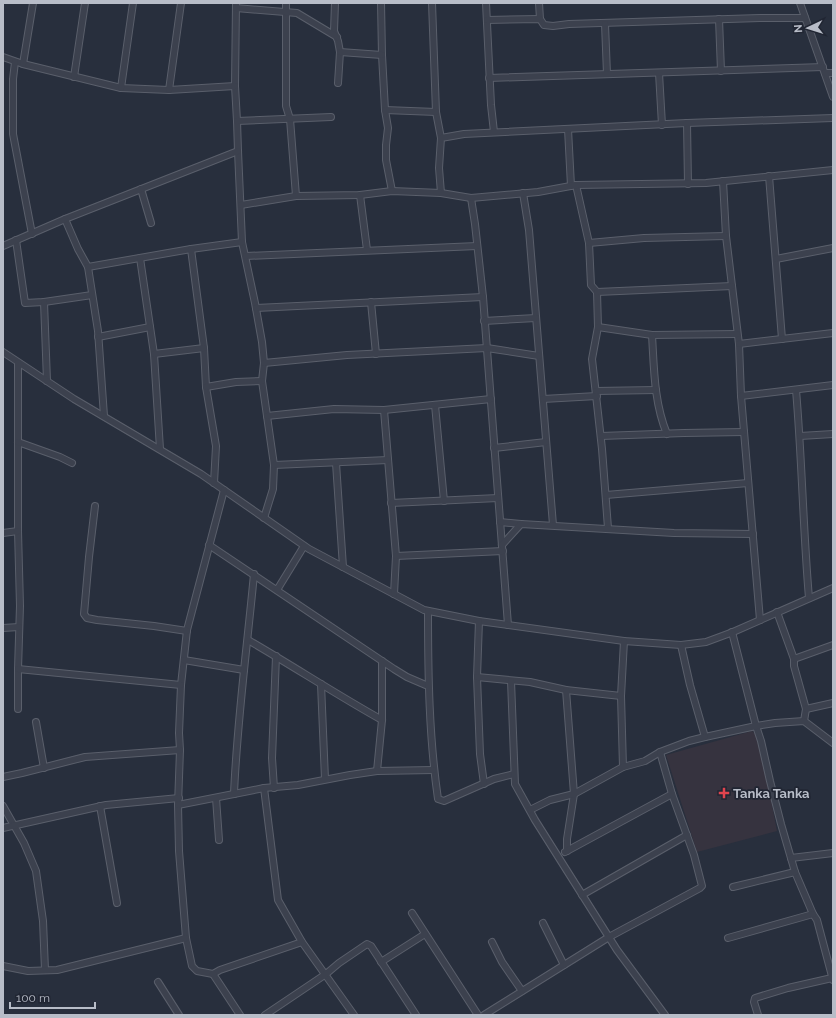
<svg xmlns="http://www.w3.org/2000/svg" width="836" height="1018" viewBox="0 0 836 1018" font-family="Raleway,sans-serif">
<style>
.medical{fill:#36333f}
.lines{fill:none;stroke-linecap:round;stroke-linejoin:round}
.minor-casing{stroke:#5a5f6b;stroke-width:8}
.minor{stroke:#3c414e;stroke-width:6}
.health-dot{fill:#e0444e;stroke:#212633;stroke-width:1.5}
.labels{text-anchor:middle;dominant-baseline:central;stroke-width:3.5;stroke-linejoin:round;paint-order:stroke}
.poi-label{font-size:13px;font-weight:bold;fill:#b8bdc8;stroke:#212633;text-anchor:start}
</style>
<rect width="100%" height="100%" fill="#282f3d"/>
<path class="medical" d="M752 731 759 737 777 831 697 852 666 755Z"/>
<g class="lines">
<g class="minor-casing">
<g id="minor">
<path d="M236 3 235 86 237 121 238 151 242 242 255 303 262 342 264 363 262 381 274 465 273 489 264 518"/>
<path d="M286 3V106L290 119 296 196"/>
<path d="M335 3 334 31 338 41 340 52 338 83"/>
<path d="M381 3 382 55 385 110 388 128 386 145V160L392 191"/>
<path d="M432 3 436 112 441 138"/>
<path d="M486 3 491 105 494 132"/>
<path d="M539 3 540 19"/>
<path d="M800 3 833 97"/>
<path d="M236 8 297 13 337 37"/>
<path d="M719 19 721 71"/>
<path d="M487 20 540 19 544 25 553 26 569 24 760 18H805"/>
<path d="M605 24 607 74"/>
<path d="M340 52 382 55"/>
<path d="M3 57 23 64 121 88 169 90 235 86"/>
<path d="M15 62 13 79V134L32 234"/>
<path d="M23 64 33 3"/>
<path d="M659 73 662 125"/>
<path d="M825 73H833"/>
<path d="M74 77 85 3"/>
<path d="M489 78 823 67"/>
<path d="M121 88 133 3"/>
<path d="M169 90 181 3"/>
<path d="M385 110 436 112"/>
<path d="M237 121 331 117"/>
<path d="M687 123 688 184"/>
<path d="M568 129 571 186"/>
<path d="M769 176 782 339"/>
<path d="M723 181 726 236 739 344 741 396 760 620"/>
<path d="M576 185 589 243 591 285 597 292 598 327 592 359 602 449 608 528"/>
<path d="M141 189 151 223"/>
<path d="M441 193 439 168 441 138 464 134 687 123 833 118"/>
<path d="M523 193 529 230 553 525"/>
<path d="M360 195 367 250"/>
<path d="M471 198 475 224 483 297 508 625"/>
<path d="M241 205 296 196 360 195 392 191 441 193 471 198 538 192 576 185 706 183 833 170"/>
<path d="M65 219 78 249 88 267 191 249 242 242"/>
<path d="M16 240 25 303 44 302 92 295"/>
<path d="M589 243 644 238 726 236"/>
<path d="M3 246 65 219 238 151"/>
<path d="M191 249 204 348 206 387 216 446 214 483"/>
<path d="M246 256 477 246"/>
<path d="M140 258 154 354 160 449"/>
<path d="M776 259 833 248"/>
<path d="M88 267 98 331 104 416"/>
<path d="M597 292 732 286"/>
<path d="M44 302 47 381"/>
<path d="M371 302 376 354"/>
<path d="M256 308 483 297"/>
<path d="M484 321 536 318"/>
<path d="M598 327 652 335 737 334"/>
<path d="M652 335C654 368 654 403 667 434"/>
<path d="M98 337 150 327"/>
<path d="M739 344 833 333"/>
<path d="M3 352 74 399 201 474 309 549 424 610 479 621 624 641 681 645 706 642 733 632 833 588"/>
<path d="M154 354 204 348"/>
<path d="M18 363V531L20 606 18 669V709"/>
<path d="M264 363 347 355 487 348 539 356"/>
<path d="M206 387 236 382 262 381"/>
<path d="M796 390C802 459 803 529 809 598"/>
<path d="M596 391 656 390"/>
<path d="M741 396 833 385"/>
<path d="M543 399 597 396"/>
<path d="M435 405 444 501"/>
<path d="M384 410 396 556 394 594"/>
<path d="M267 416 334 409 384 410 491 399"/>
<path d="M601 436 684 433 744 432"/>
<path d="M800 436 833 434"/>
<path d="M18 442 60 457 72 463"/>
<path d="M494 448 546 442"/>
<path d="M336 463 343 567"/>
<path d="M274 465 388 460"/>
<path d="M224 490 187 630 181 685 179 733 180 750 178 805 179 851 186 938 192 966 197 971 213 974 220 970 302 942"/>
<path d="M606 495 748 483"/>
<path d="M391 503 498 498"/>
<path d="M95 506 89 557 84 614 87 618 97 620 154 626 187 631"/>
<path d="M500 522 521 524"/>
<path d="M3 533 18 531"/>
<path d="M209 545 394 669 407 677 428 686"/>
<path d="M502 545 521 524 674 533 753 534"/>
<path d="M396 556 503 551"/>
<path d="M277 590 304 546"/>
<path d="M428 611C428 674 429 737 438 799L444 801 494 779 514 774"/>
<path d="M777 612 794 659V666L806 709 804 721"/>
<path d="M479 621 477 677 480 754 484 784"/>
<path d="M3 628 19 627"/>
<path d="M732 632 756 726 761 741 770 781 781 824 795 872 813 914 817 920 833 980"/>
<path d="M248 640C293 666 337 695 382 720"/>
<path d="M681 645 690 685 705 737 756 726 775 723 804 721 833 743"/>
<path d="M794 659 833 645"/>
<path d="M184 660 244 670"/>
<path d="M18 669 181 685"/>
<path d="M477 677 530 682 566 690 621 696"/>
<path d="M511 681 515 784 535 820 617 950 665 1015"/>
<path d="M321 684 325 779"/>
<path d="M566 690 574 794 567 839V851"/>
<path d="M806 709 833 703"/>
<path d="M36 722 44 768"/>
<path d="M623 767 621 696 624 641"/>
<path d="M377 771 382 720V661"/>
<path d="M3 777 22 773 85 757 180 750"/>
<path d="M264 788 278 900 302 942 354 1015"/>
<path d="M274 788 272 758 276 656"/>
<path d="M234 794C237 721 247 648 254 574"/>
<path d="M216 798 219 840"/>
<path d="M178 805 264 788 298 785 350 775 377 771 433 770"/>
<path d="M3 806 24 843 36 871 43 921 45 970"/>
<path d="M100 806 117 903"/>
<path d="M530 810 550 800 574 794 623 767 645 761 660 752 689 741 705 737"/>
<path d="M3 828 106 805 179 798"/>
<path d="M565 852 672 794"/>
<path d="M791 858 833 853"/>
<path d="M733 887 795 872"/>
<path d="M582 895 687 835"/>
<path d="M412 913 478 1015"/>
<path d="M543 923 564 965"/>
<path d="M728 938 813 914"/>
<path d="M492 942 502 962 522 991"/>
<path d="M381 962 425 934"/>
<path d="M3 966 28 971 57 970 186 938"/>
<path d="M213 974 240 1015"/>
<path d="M158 982 179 1015"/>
<path d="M265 1015 326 974 339 963 367 944 371 946 416 1015"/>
<path d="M484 1015 609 937 700 888 702 886 694 855 672 794 660 752"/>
<path d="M758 1015 754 1002 755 998 788 988 832 978"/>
</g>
</g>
<use href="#minor" class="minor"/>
</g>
<path class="health-dot" d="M722 787h4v4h4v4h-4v4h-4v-4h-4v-4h4z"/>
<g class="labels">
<g class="poi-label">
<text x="733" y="793">Tanka Tanka</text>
</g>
</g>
<rect width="836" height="1018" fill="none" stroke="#b8bdc8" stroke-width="8"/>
<g transform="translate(808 28) rotate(266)" stroke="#212633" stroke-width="3" paint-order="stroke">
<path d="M0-3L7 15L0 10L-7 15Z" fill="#b8bdc8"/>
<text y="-6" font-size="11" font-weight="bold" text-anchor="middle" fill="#b8bdc8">N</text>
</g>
<path d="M10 1002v6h85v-6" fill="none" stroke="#b8bdc8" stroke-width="2"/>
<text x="16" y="1002" font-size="12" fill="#b8bdc8" stroke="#212633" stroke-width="3" paint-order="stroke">100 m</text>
</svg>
